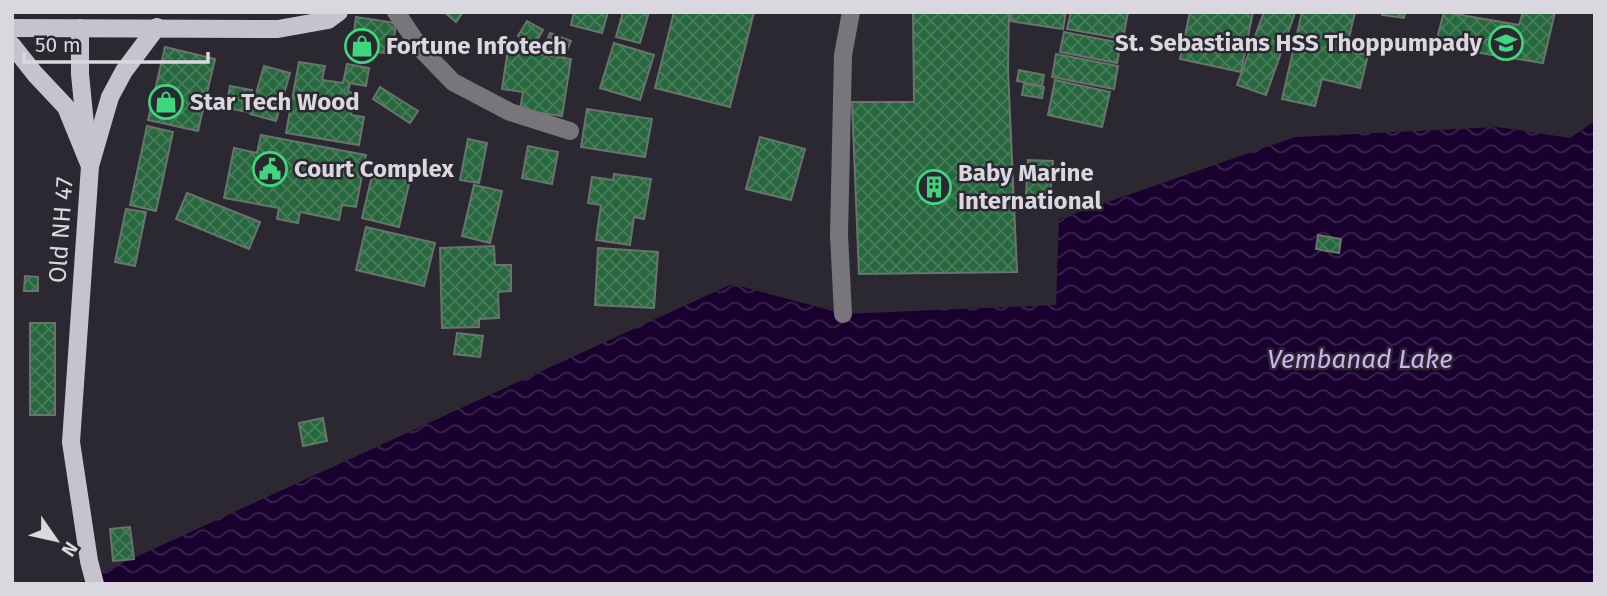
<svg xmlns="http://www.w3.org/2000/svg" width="1607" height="596" viewBox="0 0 1607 596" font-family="'Fira Sans',sans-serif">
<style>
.water{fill:url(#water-waves)}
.building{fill:url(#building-cross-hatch);stroke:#69746c;stroke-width:2}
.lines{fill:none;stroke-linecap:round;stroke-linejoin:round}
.minor{stroke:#78767b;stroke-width:18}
.major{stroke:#c7c3ce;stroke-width:18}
.labels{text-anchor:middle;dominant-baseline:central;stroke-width:5;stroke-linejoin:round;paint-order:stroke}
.poi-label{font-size:24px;font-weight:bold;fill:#dad8de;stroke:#2c2831;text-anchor:start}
.street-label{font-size:24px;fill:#dad8de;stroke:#2c2831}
.water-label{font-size:26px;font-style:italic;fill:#ceb1f4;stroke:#2c2831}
</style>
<defs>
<pattern id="water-waves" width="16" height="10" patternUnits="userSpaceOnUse" patternTransform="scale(1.75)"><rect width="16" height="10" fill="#1a002f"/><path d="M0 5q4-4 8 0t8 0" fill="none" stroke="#3b244d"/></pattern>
<pattern id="building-cross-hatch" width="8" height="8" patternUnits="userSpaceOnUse" patternTransform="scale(1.75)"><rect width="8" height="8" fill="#28683f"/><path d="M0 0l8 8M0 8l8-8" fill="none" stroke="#477d5a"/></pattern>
</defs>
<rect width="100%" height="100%" fill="#2c2831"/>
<path class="water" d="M1595 121V584H77L732 284 844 314 1056 305 1059 219 1295 137 1497 127 1570 138Z"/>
<g class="building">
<path d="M444 12H463L456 22Z"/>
<path d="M574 12H608L602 33 571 25Z"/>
<path d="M623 12H649L640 43 616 37Z"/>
<path d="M674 12H754L730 107 655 88Z"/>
<path d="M913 12H1009L1008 69 1017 272 859 274 852 102H914Z"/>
<path d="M1012 12H1066L1063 29 1010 21Z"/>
<path d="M1071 12H1128L1123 39 1067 29Z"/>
<path d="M1190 12H1253L1241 72 1180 59Z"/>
<path d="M1264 12 1295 13 1266 95 1237 85Z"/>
<path d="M1302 12H1355L1346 50 1368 55 1360 88 1322 79 1315 106 1282 99Z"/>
<path d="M1382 12H1405L1404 18 1382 15Z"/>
<path d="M1444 12 1519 25 1523 12H1555L1543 63 1435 46Z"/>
<path d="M356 17 396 23 392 54 352 49Z"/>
<path d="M527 21 543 30 534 46 518 36Z"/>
<path d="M1064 32 1121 43 1117 63 1060 52Z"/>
<path d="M550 33 571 41 564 57 544 48Z"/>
<path d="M614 43 654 55 640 100 600 88Z"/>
<path d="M165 47 215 59 198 131 148 120Z"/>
<path d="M508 49 571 59 562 116 520 110 523 92 502 89Z"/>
<path d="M1056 54 1118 66 1114 89 1052 77Z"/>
<path d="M299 62 325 66 322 80 343 83 347 64 369 68 366 86 350 83 348 92 354 93 351 115 364 117 359 145 286 133Z"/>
<path d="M264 66 290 73 276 121 250 114Z"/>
<path d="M1019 70 1044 75 1042 86 1017 81Z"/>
<path d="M1055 80 1110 92 1102 127 1048 115Z"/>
<path d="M1024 84 1044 87 1042 98 1022 95Z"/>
<path d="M230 86 252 90 248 112 226 108Z"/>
<path d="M380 87 418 111 410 123 373 99Z"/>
<path d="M587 109 652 119 645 157 581 147Z"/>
<path d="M147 126 173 132 156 211 130 205Z"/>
<path d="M261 135 366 155 356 207 342 205 339 220 300 212 298 223 277 219 279 208 224 198 234 148 257 153Z"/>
<path d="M760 137 805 149 791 200 746 189Z"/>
<path d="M468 139 487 143 479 183 460 180Z"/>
<path d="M528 146 558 152 552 184 522 178Z"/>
<path d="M1028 160 1053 161 1050 196 1026 195Z"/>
<path d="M375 163 412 171 399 227 362 218Z"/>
<path d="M614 174 651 179 644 219 634 217 630 245 596 240 601 205 588 203 592 177 613 180Z"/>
<path d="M474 185 502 191 490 243 462 236Z"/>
<path d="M187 193 260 222 249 249 176 219Z"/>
<path d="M126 209 146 212 135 266 115 262Z"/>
<path d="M366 227 435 243 424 286 356 270Z"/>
<path d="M1318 235 1341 239 1339 253 1316 249Z"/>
<path d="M494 246 495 265H511V291L498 292 499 318 479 319V327L442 328 440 248Z"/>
<path d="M598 248 658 252 654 308 595 305Z"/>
<path d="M25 276 38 277V291H24Z"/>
<rect x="30" y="323" width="25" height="92"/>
<path d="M457 333 483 336 480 357 454 354Z"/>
<path d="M323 418 327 441 303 446 299 423Z"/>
<path d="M130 527 134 559 113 561 110 529Z"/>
</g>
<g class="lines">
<g class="minor">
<path d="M396 12 421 49 453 82 510 112 570 131"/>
<path d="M843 314 839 235 843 55 851 12"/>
</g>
<g class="major">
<path d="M12 28 278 29 328 20 339 12"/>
<path d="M80 28V74L87 145"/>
<path d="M12 45 35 74 66 107 90 166 71 442 89 561 95 584"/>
<path d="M90 166 110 97 124 71 157 27"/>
</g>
</g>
<defs>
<g id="school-ring" transform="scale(1.75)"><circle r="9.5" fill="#2c2831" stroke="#3ed77d" stroke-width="1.5"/><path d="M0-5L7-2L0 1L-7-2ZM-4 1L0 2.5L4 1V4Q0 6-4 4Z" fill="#3ed77d"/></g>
<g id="shop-ring" transform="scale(1.75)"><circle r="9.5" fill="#2c2831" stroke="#3ed77d" stroke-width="1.5"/><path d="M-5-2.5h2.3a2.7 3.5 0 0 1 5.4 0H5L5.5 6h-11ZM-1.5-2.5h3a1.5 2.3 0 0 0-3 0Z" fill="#3ed77d"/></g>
<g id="civic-ring" transform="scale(1.75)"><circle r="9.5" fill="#2c2831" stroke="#3ed77d" stroke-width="1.5"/><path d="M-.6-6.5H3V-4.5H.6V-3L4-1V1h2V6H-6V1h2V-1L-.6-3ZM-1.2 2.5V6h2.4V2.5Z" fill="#3ed77d"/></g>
<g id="building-ring" transform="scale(1.75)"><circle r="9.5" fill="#2c2831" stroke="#3ed77d" stroke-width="1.5"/><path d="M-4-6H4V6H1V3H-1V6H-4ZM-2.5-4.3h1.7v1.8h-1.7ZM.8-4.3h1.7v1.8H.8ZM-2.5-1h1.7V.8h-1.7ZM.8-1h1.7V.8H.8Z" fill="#3ed77d"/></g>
</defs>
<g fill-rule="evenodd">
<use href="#school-ring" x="1506" y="43"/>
<use href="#shop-ring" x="362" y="46"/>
<use href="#shop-ring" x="166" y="102"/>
<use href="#civic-ring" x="270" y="169"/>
<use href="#building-ring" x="934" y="187"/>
</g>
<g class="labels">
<g class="poi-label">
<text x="1482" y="43" text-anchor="end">St. Sebastians HSS Thoppumpady</text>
<text x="386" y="46">Fortune Infotech</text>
<text x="190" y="102">Star Tech Wood</text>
<text x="294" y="169">Court Complex</text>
<text x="958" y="173">Baby Marine<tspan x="958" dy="28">International</tspan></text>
</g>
<g class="street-label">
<text transform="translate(61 230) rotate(-86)">Old NH 47</text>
</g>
<g class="water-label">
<text x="1360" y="359">Vembanad Lake</text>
</g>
</g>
<rect width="1607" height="596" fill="none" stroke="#dad8de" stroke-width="28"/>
<g transform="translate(56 540) rotate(124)" stroke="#2c2831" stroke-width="5" paint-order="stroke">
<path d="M0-5L12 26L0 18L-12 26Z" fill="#dad8de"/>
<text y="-10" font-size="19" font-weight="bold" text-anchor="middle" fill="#dad8de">N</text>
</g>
<path d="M24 52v10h184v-10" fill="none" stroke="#dad8de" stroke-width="3.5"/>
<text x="35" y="52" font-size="21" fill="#dad8de" stroke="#2c2831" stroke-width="5" paint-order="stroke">50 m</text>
</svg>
